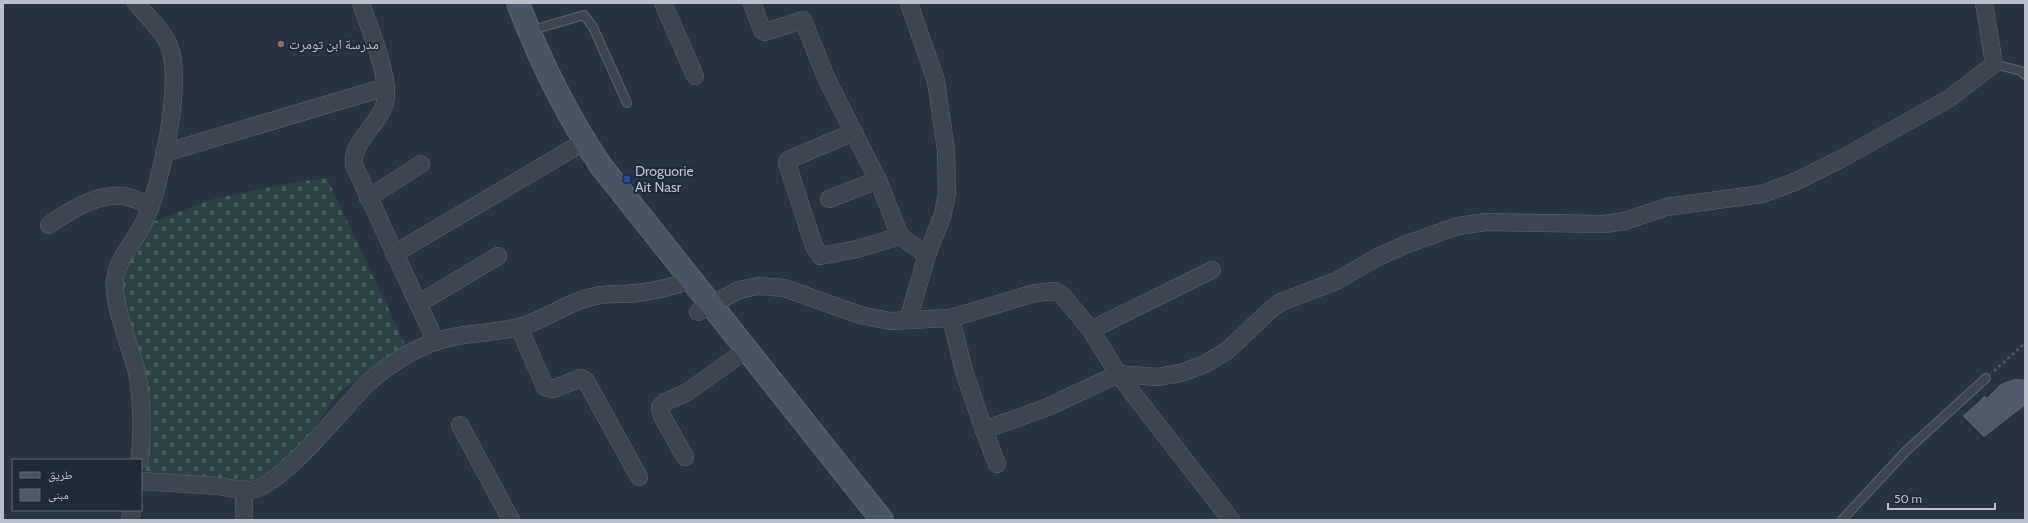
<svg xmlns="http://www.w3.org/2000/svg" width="2028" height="523" viewBox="0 0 2028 523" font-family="Cabin,'Noto Naskh Arabic',sans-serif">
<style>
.cemetery{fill:url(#cemetery-stones)}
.building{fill:#4f596a;stroke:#232c39}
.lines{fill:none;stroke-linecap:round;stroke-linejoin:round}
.lane-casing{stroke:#5b636f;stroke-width:10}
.street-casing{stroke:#5b636f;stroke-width:18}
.secondary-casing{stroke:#5b636f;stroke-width:24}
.path{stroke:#4b5e61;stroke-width:2.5;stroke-dasharray:3 3;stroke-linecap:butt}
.lane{stroke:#3d4551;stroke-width:8}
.street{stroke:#3d4551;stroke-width:17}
.secondary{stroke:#4b5464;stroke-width:22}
.education-dot{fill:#8d6e63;stroke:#212a37;stroke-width:1.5}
.transit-dot{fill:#1a4fb4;stroke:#212a37;stroke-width:1.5}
.labels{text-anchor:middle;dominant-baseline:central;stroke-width:4;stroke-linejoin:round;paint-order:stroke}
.poi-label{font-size:14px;fill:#bac0cb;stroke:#212a37;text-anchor:start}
</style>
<defs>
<pattern id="cemetery-stones" width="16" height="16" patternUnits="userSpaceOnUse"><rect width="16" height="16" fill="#2c4143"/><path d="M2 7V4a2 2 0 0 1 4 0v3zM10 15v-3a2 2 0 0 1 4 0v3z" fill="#485b5d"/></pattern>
</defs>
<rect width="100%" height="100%" fill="#293341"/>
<path class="cemetery" d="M327 178 409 353 368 374 341 390 308 437 269 473 237 487 144 479 147 401 113 279 153 222 213 199 290 183Z"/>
<path class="building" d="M2015 378 2025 379V406L1984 438 1962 416 1985 395 1987 397 2001 383Z"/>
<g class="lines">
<g class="lane-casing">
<g id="lane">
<path d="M529 31 584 15 593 27 627 103"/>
<path d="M1994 64 2021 71 2025 75"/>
<path d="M1842 520 1906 451 1986 378"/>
</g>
</g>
<g class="street-casing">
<g id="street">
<path d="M136 3C147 16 161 28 168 43 185 77 161 185 145 220 137 239 118 257 115 279 112 304 131 347 137 373 143 401 142 431 140 460"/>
<path d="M361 3C369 28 393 82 384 106 377 126 351 143 354 165L436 342"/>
<path d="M663 3 695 76"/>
<path d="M752 3 762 30 765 32 803 20 827 80 878 180 900 236 927 255"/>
<path d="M854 132 788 160 787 163 814 246 821 256 857 249 900 236"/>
<path d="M164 153 386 87"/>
<path d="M368 198 421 164"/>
<path d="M829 199 878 180"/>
<path d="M49 225C69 211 97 193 122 196 132 197 142 202 151 206"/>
<path d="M394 254 575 147"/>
<path d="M418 304 498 256"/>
<path d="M698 312 739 290 758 286 784 288 860 315 890 321 951 318 1035 293 1055 291 1062 295 1091 330 1118 374 1231 520"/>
<path d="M951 318 964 371 984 430"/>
<path d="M908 320 927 255 943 214 947 193 946 150 936 81 909 3"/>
<path d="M519 327 545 387 553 389 581 378 586 381 639 477"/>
<path d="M1091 330 1212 270"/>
<path d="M460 425 511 520"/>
<path d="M685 457 662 416 660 407 665 402 686 393 735 358"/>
<path d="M997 464 984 430 1048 407 1118 374 1157 377 1181 373 1205 364 1228 350 1270 310 1281 302 1336 281 1378 257 1407 244 1458 226 1486 222 1605 224 1625 221 1666 207 1762 194 1797 181 1841 159 1950 98 1994 64 1984 3"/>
<path d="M141 481C167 483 192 484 218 486 229 487 241 492 252 490 284 484 343 407 369 382 388 365 410 351 434 342 462 332 491 334 519 327 546 320 568 301 596 296 609 293 623 295 636 293 654 291 673 287 690 280"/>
<path d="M130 520 132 510"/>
<path d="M244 520V489"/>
</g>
</g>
<g class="secondary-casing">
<path id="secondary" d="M518 3C540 61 566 114 601 166L882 520"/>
</g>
<path class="path" d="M1994 371 2025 343"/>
<use href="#lane" class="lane"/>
<use href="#street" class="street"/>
<use href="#secondary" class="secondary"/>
</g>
<circle class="education-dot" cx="281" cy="44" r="4"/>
<rect class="transit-dot" x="623" y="175" width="8" height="8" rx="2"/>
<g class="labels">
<g class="poi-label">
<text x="289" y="44">مدرسة ابن تومرت</text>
<text x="635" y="171">Droguorie<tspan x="635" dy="16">Ait Nasr</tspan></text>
</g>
</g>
<rect width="2028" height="523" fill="none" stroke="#bac0cb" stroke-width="8"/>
<rect x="12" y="459" width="130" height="52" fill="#212a37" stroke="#5e6672"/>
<rect x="20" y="472" width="20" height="6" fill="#4b5464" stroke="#5e6672"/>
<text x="48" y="479" font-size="12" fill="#bac0cb">طريق</text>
<rect x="20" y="489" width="20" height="12" fill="#4f596a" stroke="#5e6672"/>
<text x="48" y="499" font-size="12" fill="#bac0cb">مبنى</text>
<path d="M1888 503v6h107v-6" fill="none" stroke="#bac0cb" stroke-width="2"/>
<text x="1894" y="503" font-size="12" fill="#bac0cb" stroke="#212a37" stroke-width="3" paint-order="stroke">50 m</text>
</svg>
